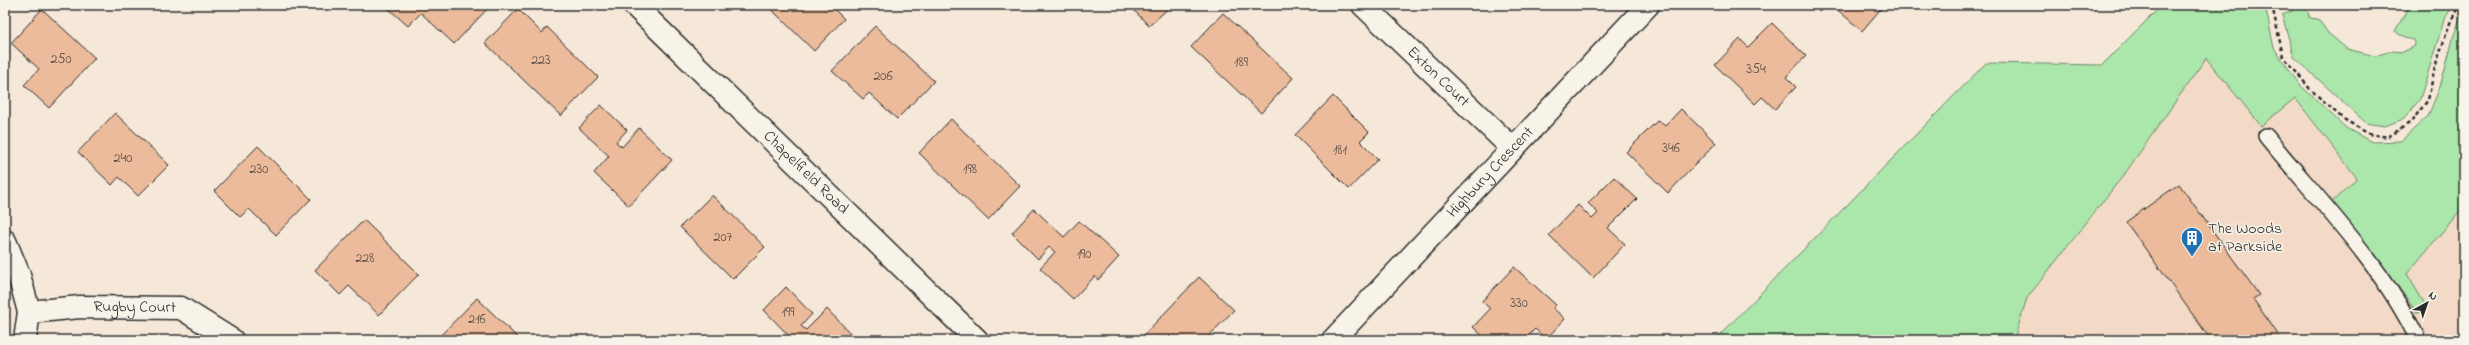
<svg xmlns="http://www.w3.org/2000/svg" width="2469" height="345" viewBox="0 0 2469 345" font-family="'Indie Flower',sans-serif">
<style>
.built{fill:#f2dac6}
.green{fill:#abe6ab;stroke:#6b886b}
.building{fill:#ebbb9b;stroke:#2b2b2b}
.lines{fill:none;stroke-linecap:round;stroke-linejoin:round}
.service-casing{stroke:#2b2b2b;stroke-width:18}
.minor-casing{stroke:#2b2b2b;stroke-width:25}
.path{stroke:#2b2b2b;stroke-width:2.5;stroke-dasharray:4 3;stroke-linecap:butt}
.service{stroke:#f7f3e8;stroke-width:15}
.minor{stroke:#f7f3e8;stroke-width:22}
.labels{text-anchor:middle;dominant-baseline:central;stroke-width:3;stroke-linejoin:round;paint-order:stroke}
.number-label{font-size:14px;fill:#5b4f47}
.street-label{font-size:16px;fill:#2b2b2b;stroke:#f7f3e8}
.poi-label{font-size:16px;fill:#2b2b2b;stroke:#f7f3e8;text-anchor:start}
</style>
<rect width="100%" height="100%" fill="#f5e8d9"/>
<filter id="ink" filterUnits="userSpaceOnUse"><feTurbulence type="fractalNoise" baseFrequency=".025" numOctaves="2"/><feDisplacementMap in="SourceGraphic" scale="8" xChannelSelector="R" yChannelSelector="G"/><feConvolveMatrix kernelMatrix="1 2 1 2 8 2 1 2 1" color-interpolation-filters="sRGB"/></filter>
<g filter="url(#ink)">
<path class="built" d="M2233 18 2370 195 2464 167V340H2014L2027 298 2126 172Z"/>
<g class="green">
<path d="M2162 5H2265L2274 48 2299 84 2346 128 2372 142 2401 141 2428 116 2440 87 2454 35 2464 7V206L2407 274 2426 306 2424 312 2417 313 2372 250 2332 202 2357 178 2295 98 2261 126 2206 58 2126 172 2027 298 2014 340H1715L1986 63 2102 65Z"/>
<path d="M2291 5H2311L2307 10 2310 18 2318 19 2328 33 2347 49 2375 56 2391 51 2403 52 2415 46 2413 40 2404 38 2395 31 2410 5H2452L2445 17 2420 99 2404 119 2384 126 2366 123 2294 57 2282 15 2292 11Z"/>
</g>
<g class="building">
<path d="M393 5H491L454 44 421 13 408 26 389 9Z"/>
<path d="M767 5H830L844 19 814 51Z"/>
<path d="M1129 5H1172L1149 26Z"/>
<path d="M1832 5H1884L1862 31Z"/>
<path d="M42 9 95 58 49 108 24 85 39 69 11 43Z"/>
<path d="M518 9 542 33 547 27 598 77 561 116 485 43Z"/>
<path d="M1223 13 1293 78 1261 113 1191 47Z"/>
<path d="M1772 23 1806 56 1786 77 1796 87 1775 109 1762 97 1755 104 1715 65 1740 39 1748 47Z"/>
<path d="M875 26 934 81 897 119 869 93 863 99 832 71Z"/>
<path d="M1333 96 1369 132 1360 141 1378 159 1349 189 1295 135Z"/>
<path d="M601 105 627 130 616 142 622 147 639 128 672 160 629 206 594 173 609 156 579 128Z"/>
<path d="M1681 109 1716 143 1668 193 1626 152 1658 120 1665 126Z"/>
<path d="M115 113 169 165 138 196 119 177 112 185 78 152Z"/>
<path d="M951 119 1020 186 988 220 919 153Z"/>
<path d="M258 146 311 199 276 235 249 209 240 217 214 191Z"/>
<path d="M1614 177 1637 199 1608 228 1625 244 1593 278 1549 235 1578 205 1592 219 1598 213 1588 203Z"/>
<path d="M2179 184 2259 295 2253 299 2282 340H2211L2126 222Z"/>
<path d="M712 195 765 247 733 279 680 227Z"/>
<path d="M1034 209 1064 237 1079 221 1119 257 1098 280 1095 276 1073 299 1040 268 1055 252 1049 247 1038 259 1012 233Z"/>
<path d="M364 220 419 274 379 315 349 286 340 295 315 270Z"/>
<path d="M1514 267 1556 305 1553 308 1565 319 1546 339 1535 329 1524 340H1487L1473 327 1490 309 1482 301Z"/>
<path d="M1199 277 1234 310 1205 340H1139Z"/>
<path d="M786 287 812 314 801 326 806 330 827 309 857 340H793L764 310Z"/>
<path d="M477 298 520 340H436Z"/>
</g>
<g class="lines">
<g class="service-casing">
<path id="service" d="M2266 136C2318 200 2383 265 2418 340"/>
</g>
<g class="minor-casing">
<g id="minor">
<path id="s1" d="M634 5 977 340"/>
<path id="s2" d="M1363 5 1512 148"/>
<path d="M5 241 19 275 29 312 25 340"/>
<path id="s3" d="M29 312 80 307 181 308 232 340"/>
<path id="s4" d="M1333 340 1648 5"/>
</g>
</g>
<path class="path" d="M2272 5 2283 56 2310 89 2342 118 2369 134 2388 137 2411 122 2428 100 2435 67 2450 23 2459 5"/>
<use href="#service" class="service"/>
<use href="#minor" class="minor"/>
</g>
</g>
<defs>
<g id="building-pin" transform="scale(1.15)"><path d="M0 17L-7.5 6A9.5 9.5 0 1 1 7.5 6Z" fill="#1f6fb2" stroke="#f7f3e8"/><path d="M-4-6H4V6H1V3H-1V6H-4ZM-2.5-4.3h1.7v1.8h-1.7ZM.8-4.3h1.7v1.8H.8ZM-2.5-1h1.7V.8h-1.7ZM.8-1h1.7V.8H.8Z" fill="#fff"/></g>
</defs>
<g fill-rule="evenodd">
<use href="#building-pin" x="2192" y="238"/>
</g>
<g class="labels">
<g class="number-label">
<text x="61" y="59">250</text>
<text x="541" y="60">223</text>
<text x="1241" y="62">189</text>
<text x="1756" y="69">354</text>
<text x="883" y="76">206</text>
<text x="1671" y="148">346</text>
<text x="1340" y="150">181</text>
<text x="123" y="158">240</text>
<text x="259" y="169">230</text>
<text x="970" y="169">198</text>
<text x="723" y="237">207</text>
<text x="1084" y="254">190</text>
<text x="365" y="258">228</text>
<text x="1519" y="303">330</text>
<text x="788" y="312">199</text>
<text x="477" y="319">216</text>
</g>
<g class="street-label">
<text stroke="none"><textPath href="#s2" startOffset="104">Exton Court</textPath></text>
<text stroke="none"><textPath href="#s4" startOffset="230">Highbury Crescent</textPath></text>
<text stroke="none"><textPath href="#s1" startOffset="240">Chapelfield Road</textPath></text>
<text stroke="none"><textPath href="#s3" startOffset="106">Rugby Court</textPath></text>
</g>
<g class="poi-label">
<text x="2208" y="229">The Woods<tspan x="2208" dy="18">at Parkside</tspan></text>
</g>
</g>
<rect width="2469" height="345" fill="none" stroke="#f7f3e8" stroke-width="20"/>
<rect x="10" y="10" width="2449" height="325" fill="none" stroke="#2b2b2b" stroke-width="1.5" filter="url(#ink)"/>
<g transform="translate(2427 303) rotate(40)" stroke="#f7f3e8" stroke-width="3" paint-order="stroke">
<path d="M0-3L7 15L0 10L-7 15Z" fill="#2b2b2b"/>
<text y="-6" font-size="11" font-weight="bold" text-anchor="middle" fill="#2b2b2b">N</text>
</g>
</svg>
